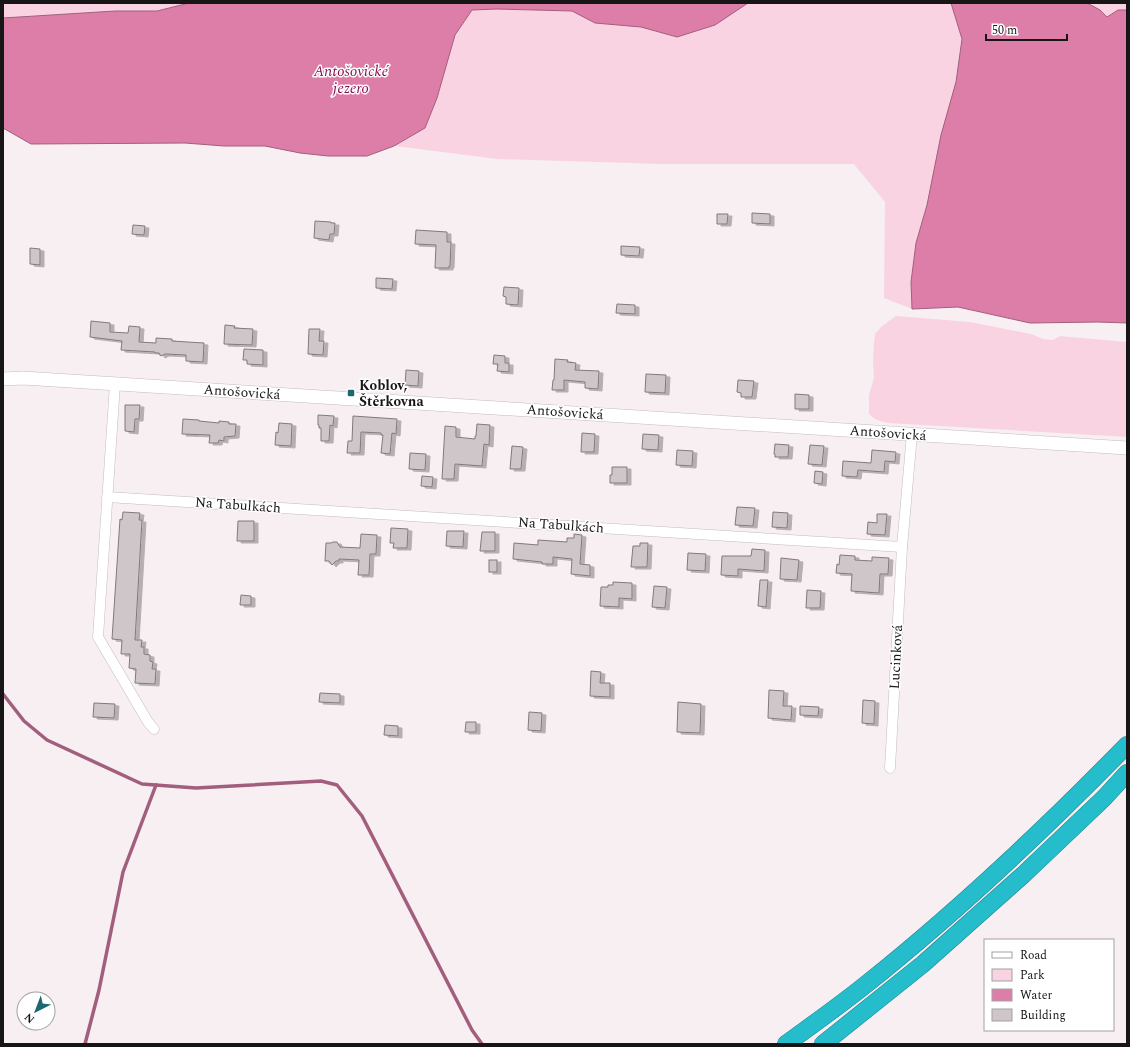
<svg xmlns="http://www.w3.org/2000/svg" width="1130" height="1047" viewBox="0 0 1130 1047" font-family="Spectral,serif">
<style>
.green{fill:#f9d3e2}
.water{fill:#dd7ea9;stroke:#a25e7d}
.lines{fill:none;stroke-linecap:round;stroke-linejoin:round}
.stream{stroke:#a25e7d;stroke-width:3.5}
.building{fill:#cec6c9;stroke:#81797c;filter:url(#shadow)}
.street-casing{stroke:#c4bcbf;stroke-width:11}
.secondary-casing{stroke:#c4bcbf;stroke-width:14}
.highway-casing{stroke:#20828c;stroke-width:18}
.street{stroke:#fff;stroke-width:10}
.secondary{stroke:#fff;stroke-width:13}
.highway{stroke:#25bccb;stroke-width:17}
.poi-dot{fill:#1c6871;stroke:#fff;stroke-width:1.5}
.labels{text-anchor:middle;dominant-baseline:central;stroke-width:3;stroke-linejoin:round;paint-order:stroke}
.poi-label{font-size:14px;font-weight:bold;fill:#181516;stroke:#fff;text-anchor:start}
.street-label{font-size:14px;fill:#181516;stroke:#fff}
.water-label{font-size:15px;font-style:italic;fill:#841053;stroke:#fff}
</style>
<defs>
<filter id="shadow"><feDropShadow dx="4" dy="2" stdDeviation="0" flood-color="#0004"/></filter>
</defs>
<rect width="100%" height="100%" fill="#f7eff2"/>
<g class="green">
<path d="M3 3H189L157 11H115L3 18Z"/>
<path d="M748 3H951L962 39 956 82 927 205 916 243 911 282 912 309 884 298 885 202 854 164H663L497 159 395 146 425 128 437 98 455 35 472 10 497 9 573 11 595 23 641 27 677 37 715 25Z"/>
<path d="M1087 3H1127V10H1118L1107 17 1100 10Z"/>
<path d="M896 316 970 322 1031 334 1043 339 1053 340 1060 336 1127 342V437L888 423C880 421 875 420 869 414V395L874 378 873 361 874 343 875 334 882 326Z"/>
</g>
<g class="water">
<path d="M189 3H748L715 25 677 37 641 27 595 23 572 11 497 9 472 10 455 35 437 98 425 128 394 146 367 156H328L300 153 265 146H224L185 143 31 144 3 128V18L115 11H157Z"/>
<path d="M951 3H1087L1100 10 1107 17 1118 10H1127V323L1098 322 1030 323 958 307 912 309 911 282 916 243 927 205 941 135 956 82 962 39Z"/>
</g>
<g class="lines">
<g class="stream">
<path d="M3 694 24 721 47 740 142 784 196 788 321 781 337 785 362 816 472 1030 482 1044"/>
<path d="M85 1044 99 990 123 872 156 785"/>
</g>
</g>
<g class="building">
<path d="M752 213 770 214V224L752 223Z"/>
<path d="M717 214H728L727 224H717Z"/>
<path d="M315 221 331 222V223H335L334 234H330L329 240 314 238Z"/>
<path d="M133 225 145 226 144 235 132 234Z"/>
<path d="M416 230 447 232V242H451L450 266H449V268H435L436 245 415 244Z"/>
<path d="M621 246 640 247 639 256 621 255Z"/>
<path d="M30 248 40 249V265L30 264Z"/>
<path d="M376 278 393 279 392 289 376 288Z"/>
<path d="M504 287 519 288 518 305 506 304V297L503 296Z"/>
<path d="M617 304 635 305V314L616 313Z"/>
<path d="M91 321 110 323V332L128 333 129 326 140 327 139 342 156 343V338L172 339V341L204 343 203 362 186 361V355L165 354 161 356 159 353H155V352L121 350 122 341 90 337Z"/>
<path d="M225 325 235 326 234 328 253 329 252 345 224 344Z"/>
<path d="M309 329H320L319 341H324L323 355 308 354Z"/>
<path d="M244 349 263 350V365L247 364V360H243Z"/>
<path d="M494 355 505 356V363H509V372L497 371 498 364H493Z"/>
<path d="M555 359 568 360 567 362 576 363 575 370 599 371 598 389 585 388V382L564 380V390H552L553 380H554Z"/>
<path d="M406 370 419 371 418 386 405 385Z"/>
<path d="M646 374 666 375 665 393 645 392Z"/>
<path d="M738 380 754 381 752 397H741V393L737 392Z"/>
<path d="M795 394 809 395V409H795Z"/>
<path d="M125 405H140L139 419H135L134 432 125 431Z"/>
<path d="M318 415 334 416 333 426 330 425 329 441H321V428H319V425H318Z"/>
<path d="M353 416 397 419 396 434 392 433 390 454 381 453 383 435H381V433L361 432 360 453H347L348 441H352Z"/>
<path d="M183 419 199 420V421L219 423V421L229 422V424H236L235 436 224 437V441L219 440 218 443H209L210 435 182 434Z"/>
<path d="M279 423 292 424 291 446 275 445 276 432 278 433Z"/>
<path d="M477 424 490 425 489 445 484 444 482 466 455 464 454 479H442L445 426 456 427V437L475 439V436H476Z"/>
<path d="M582 433 595 434 594 452H581Z"/>
<path d="M643 434 659 435 658 450 642 449Z"/>
<path d="M775 444 789 445 788 457H775V454H774Z"/>
<path d="M810 445 824 446 822 465 808 464Z"/>
<path d="M512 446 523 447 521 469H510Z"/>
<path d="M677 450 693 451 692 466 676 465Z"/>
<path d="M872 450 896 452 895 462 885 461 884 472 858 470 857 477 842 476 843 461 871 463Z"/>
<path d="M410 453 426 454 425 470 409 469Z"/>
<path d="M612 467H627V483H610V475H612Z"/>
<path d="M815 471 823 472 822 484 814 483Z"/>
<path d="M422 476 433 477 432 487 421 486Z"/>
<path d="M737 507 755 508 753 526 735 525Z"/>
<path d="M123 512 140 513 139 520H142L135 640H142L141 647H144V654L150 655V661L153 662 152 669H156L155 684 135 683 136 669 129 668 130 654H121L122 640 112 639 120 519 122 520Z"/>
<path d="M773 512 788 513 787 528 772 527Z"/>
<path d="M877 514H887L885 535 867 534 868 522 877 523Z"/>
<path d="M238 521H254V541H237Z"/>
<path d="M391 528 408 529 407 548H393L394 543H390Z"/>
<path d="M447 531H464L463 547 446 546Z"/>
<path d="M482 532H495V551H480Z"/>
<path d="M361 534 377 535 376 554H370L369 575H358L359 560 339 559V561H336L332 565 329 561H325L326 543H331L333 542H337L340 547 360 548Z"/>
<path d="M574 534 582 535 580 564 590 565V576L571 574 572 559 553 557V564H542V562L513 559 514 543 538 545V540L567 542V538H574Z"/>
<path d="M640 543H648L647 567H631L633 546H640Z"/>
<path d="M752 549 765 550 764 571 738 569V576L721 575 722 556H751Z"/>
<path d="M688 553 706 554 705 571 687 570Z"/>
<path d="M840 555 855 556V560L872 561V557L889 558 888 574H880L879 593 851 591 852 574 836 573 837 564 839 565Z"/>
<path d="M781 558 799 560 797 580 780 579Z"/>
<rect x="489" y="560" width="8" height="12"/>
<path d="M760 580H768L766 607 758 606Z"/>
<path d="M613 582 632 583V599L619 598V607L600 606 601 587H608V585H613Z"/>
<path d="M654 586 667 587 665 608 652 607Z"/>
<path d="M807 590 821 591 820 608H806Z"/>
<path d="M241 595 251 596V605H240Z"/>
<path d="M591 671 601 672 600 683H610V697L590 696Z"/>
<path d="M769 690 784 691 783 706H792L791 720 768 718Z"/>
<path d="M320 693 340 694V703L319 702Z"/>
<path d="M863 700 875 701 874 724 862 723Z"/>
<path d="M678 702 701 704 700 733 677 732Z"/>
<path d="M94 703 115 704 114 718 93 717Z"/>
<path d="M800 706 819 707 818 716 800 715Z"/>
<path d="M529 712 542 713 541 731 528 730Z"/>
<path d="M466 722H476V732H465Z"/>
<path d="M385 725 398 726V736L384 735Z"/>
</g>
<g class="lines">
<g class="street-casing">
<g id="street">
<path d="M115 384 98 637 148 722 154 729"/>
<path d="M107 497 902 547 912 434"/>
<path d="M890 768 902 547"/>
</g>
</g>
<g class="secondary-casing">
<path id="secondary" d="M3 379 23 378 1127 448"/>
</g>
<g class="highway-casing">
<g id="highway">
<path d="M786 1044C812 1025 839 1006 864 986 957 912 1044 830 1127 745"/>
<path d="M823 1044 923 964 1023 875 1104 798 1127 773"/>
</g>
</g>
<use href="#street" class="street"/>
<use href="#secondary" class="secondary"/>
<use href="#highway" class="highway"/>
</g>
<rect class="poi-dot" x="347" y="389" width="8" height="8" rx="2"/>
<g class="labels">
<g class="poi-label">
<text x="359" y="385">Koblov,<tspan x="359" dy="16">Štěrkovna</tspan></text>
</g>
<g class="street-label">
<text transform="translate(242 392) rotate(4)">Antošovická</text>
<text transform="translate(565 412) rotate(4)">Antošovická</text>
<text transform="translate(888 433) rotate(4)">Antošovická</text>
<text transform="translate(238 505) rotate(4)">Na Tabulkách</text>
<text transform="translate(561 525) rotate(4)">Na Tabulkách</text>
<text transform="translate(896 657) rotate(-87)">Lucinková</text>
</g>
<g class="water-label">
<text x="351" y="71">Antošovické<tspan x="351" dy="17">jezero</tspan></text>
</g>
</g>
<rect width="1130" height="1047" fill="none" stroke="#181516" stroke-width="8"/>
<rect x="984" y="939" width="130" height="92" fill="#ffffff" stroke="#a3a1a2"/>
<rect x="992" y="952" width="20" height="6" fill="#ffffff" stroke="#a3a1a2"/>
<text x="1020" y="959" font-size="12" fill="#181516">Road</text>
<rect x="992" y="969" width="20" height="12" fill="#f9d3e2" stroke="#a3a1a2"/>
<text x="1020" y="979" font-size="12" fill="#181516">Park</text>
<rect x="992" y="989" width="20" height="12" fill="#dd7ea9" stroke="#a3a1a2"/>
<text x="1020" y="999" font-size="12" fill="#181516">Water</text>
<rect x="992" y="1009" width="20" height="12" fill="#cec6c9" stroke="#a3a1a2"/>
<text x="1020" y="1019" font-size="12" fill="#181516">Building</text>
<g transform="translate(36 1011) rotate(222)"><circle r="19" fill="#ffffff" stroke="#a3a1a2"/>
<path d="M0-3L7 15L0 10L-7 15Z" fill="#1c6871"/>
<text y="-6" font-size="11" font-weight="bold" text-anchor="middle" fill="#181516">N</text>
</g>
<path d="M986 34v6h81v-6" fill="none" stroke="#181516" stroke-width="2"/>
<text x="992" y="34" font-size="12" fill="#181516" stroke="#ffffff" stroke-width="3" paint-order="stroke">50 m</text>
</svg>
